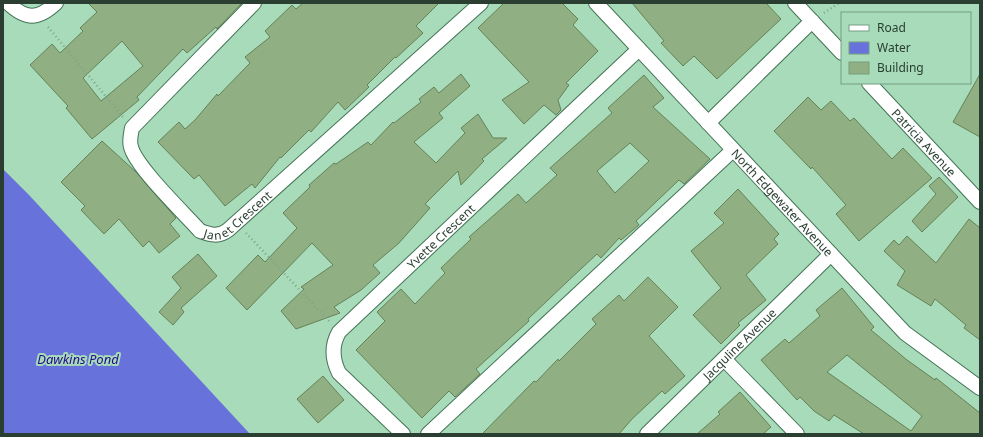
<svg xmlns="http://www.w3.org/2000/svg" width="983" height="437" viewBox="0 0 983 437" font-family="'Noto Sans',sans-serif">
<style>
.water{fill:#6772da}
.building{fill:#90af82;stroke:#658257;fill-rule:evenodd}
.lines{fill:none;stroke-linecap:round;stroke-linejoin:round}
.street-casing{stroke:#437456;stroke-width:16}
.path{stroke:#7da68b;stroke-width:2.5;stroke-dasharray:1 3;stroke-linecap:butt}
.street{stroke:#fff;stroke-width:14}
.labels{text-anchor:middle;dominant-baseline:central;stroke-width:4;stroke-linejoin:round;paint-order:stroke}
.street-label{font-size:12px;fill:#2a3f31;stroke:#a7dbb9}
.water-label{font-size:13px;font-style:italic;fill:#24088c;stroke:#a7dbb9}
</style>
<rect width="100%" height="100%" fill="#a7dbb9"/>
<path class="water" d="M3 169 29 195 250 434H3Z"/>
<g class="building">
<path d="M88 3H242L217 29 216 27 187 53 183 49 137 97 139 100 92 139 66 108 68 106 30 65 52 44 60 53 83 31 80 28 97 12ZM122 41 143 66 101 101 83 78Z"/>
<path d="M303 3H439L416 26 423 33 396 58 395 57 367 85 369 87 345 110 338 102 311 132 309 130 281 158 280 157 255 188 252 184 225 206 199 175 194 179 158 142 179 122 185 129 195 120 217 94 218 96 250 63 245 57 270 37 265 31 292 5 296 9Z"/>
<path d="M504 3H562L578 19 573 25 598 51 566 83 569 85 558 100 561 110 556 115 544 105 524 124 502 100 529 82 478 28Z"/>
<path d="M632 3H766L781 19 717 79 694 56 683 66 661 43 664 41Z"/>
<path d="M461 74 470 86 439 113 443 118 414 142 436 163 465 133 461 128 478 114 493 138H507L482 159 484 161 461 185 458 171 425 204 430 208 399 243 373 265 380 273 361 290 334 307 340 313 296 329 281 311 304 289 301 287 333 265 312 243 247 310 226 288 258 255 265 262 297 228 283 213 310 187 309 185 334 163 336 164 368 142 371 145 393 122 394 123 421 102 419 99 434 87 439 93Z"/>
<path d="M980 74V137L953 122Z"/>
<path d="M644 75 664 98 653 107 710 159 684 184 679 180 636 221 639 225 621 240 619 238 601 258 597 254 568 281 528 319 529 321 476 369 480 374 455 397 449 391 422 418 356 350 385 321 377 312 401 289 415 304 445 273 441 268 471 239 469 237 518 194 526 203 557 175 550 168 612 113 608 108ZM630 143 649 161 615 193 597 171Z"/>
<path d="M808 97 821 110 831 101 850 121 854 118 892 159 903 148 932 178 859 241 836 214 846 205 812 167 811 169 774 131Z"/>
<path d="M102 141 137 173 176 218 170 224 180 236 159 253 149 241 143 247 119 219 104 234 81 210 85 206 61 182Z"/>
<path d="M939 177 958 197 922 232 912 221 936 194 929 186Z"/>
<path d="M738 189 779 234 774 239 778 244 746 275 766 300 738 323 740 325 721 344 693 315 721 288 691 251 724 223 714 213Z"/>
<path d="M969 219 980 228V340L964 328 966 325 935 299 931 306 897 285 905 271 884 251 894 240 899 245 907 236 936 263Z"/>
<path d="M198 254 217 276 181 308 184 312 173 325 159 312 181 288 172 277Z"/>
<path d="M648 277 678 307 649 336 685 376 665 394 662 391 632 419 619 434H482L534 381 536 382 558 359 559 361 596 324 592 319 619 295 624 301Z"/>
<path d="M842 288 874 327 871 330 907 360 935 380 936 378 980 413V434H864L834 415 829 421 814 411 800 397 797 400 761 360 785 339 789 343 820 316 816 310ZM847 355 922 416 911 431 827 372Z"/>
<path d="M323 376 344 400 318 423 297 399Z"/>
<path d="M740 392 771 427 763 434H697L720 414 718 412Z"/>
</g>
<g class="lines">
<g class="street-casing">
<g id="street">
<path d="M8 3C26 20 38 20 56 3"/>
<path id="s1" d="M254 3 132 128C131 134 129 141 131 147 136 167 184 213 200 231 211 235 219 237 228 230L481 3"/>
<path id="s2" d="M596 3 905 333 980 388"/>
<path d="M795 3 842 53"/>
<path id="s3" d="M869 83 980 202"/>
<path d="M708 123 812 21"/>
<path d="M724 359 797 434"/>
<path id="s4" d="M403 434 339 373C332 359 331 346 339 332L639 49"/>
<path d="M428 434 733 150"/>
<path id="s5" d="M647 434 831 254"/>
</g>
</g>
<g class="path">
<path d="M824 13 839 3"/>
<path d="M48 27 123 117"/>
<path d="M246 233 329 321"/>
</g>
<use href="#street" class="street"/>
</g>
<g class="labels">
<g class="street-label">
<text stroke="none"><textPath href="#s3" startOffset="81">Patricia Avenue</textPath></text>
<text stroke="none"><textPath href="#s2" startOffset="273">North Edgewater Avenue</textPath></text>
<text stroke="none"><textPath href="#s1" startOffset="348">Janet Crescent</textPath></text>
<text stroke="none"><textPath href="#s4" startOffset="271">Yvette Crescent</textPath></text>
<text stroke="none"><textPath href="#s5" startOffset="129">Jacquline Avenue</textPath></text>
</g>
<g class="water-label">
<text x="78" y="359">Dawkins Pond</text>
</g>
</g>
<rect width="983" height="437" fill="none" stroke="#2a3f31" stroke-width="8"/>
<rect x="841" y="12" width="130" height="72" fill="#a7dbb9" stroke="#759d83"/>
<rect x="849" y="25" width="20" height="6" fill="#ffffff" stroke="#759d83"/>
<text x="877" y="32" font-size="12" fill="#2a3f31">Road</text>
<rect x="849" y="42" width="20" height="12" fill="#6772da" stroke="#759d83"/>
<text x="877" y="52" font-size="12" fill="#2a3f31">Water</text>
<rect x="849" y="62" width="20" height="12" fill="#90af82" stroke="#759d83"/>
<text x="877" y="72" font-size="12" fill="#2a3f31">Building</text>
</svg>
